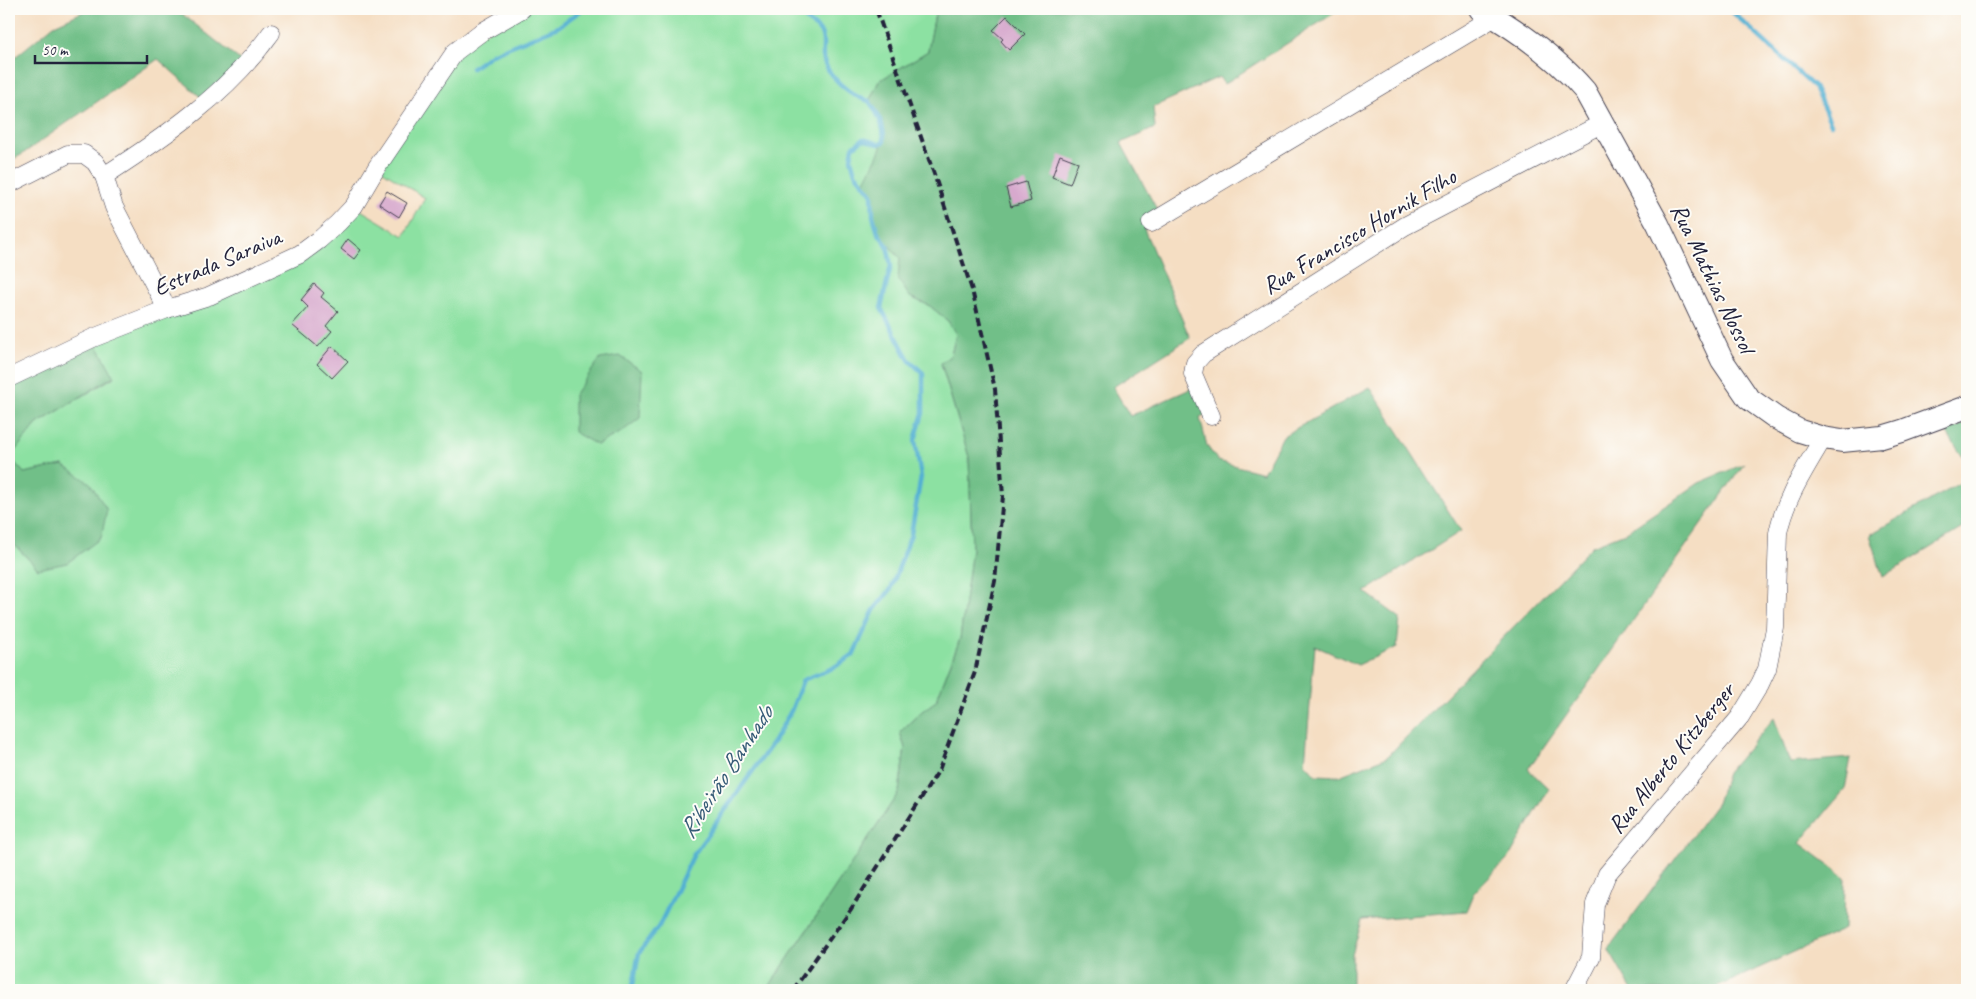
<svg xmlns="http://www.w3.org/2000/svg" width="1976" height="999" viewBox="0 0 1976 999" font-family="Caveat,sans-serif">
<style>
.green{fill:#8ce1a2;stroke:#57826e}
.forest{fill:#71bf88;stroke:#4a7062}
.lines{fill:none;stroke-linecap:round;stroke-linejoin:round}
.stream{stroke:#53b0d2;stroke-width:4.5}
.building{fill:#d7a9cd}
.minor-casing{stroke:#423e4f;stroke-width:19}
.tertiary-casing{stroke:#423e4f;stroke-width:24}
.minor{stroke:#fff;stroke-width:18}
.tertiary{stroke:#fff;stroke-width:22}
.rail{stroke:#22223b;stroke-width:4;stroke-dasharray:8 4;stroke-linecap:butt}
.labels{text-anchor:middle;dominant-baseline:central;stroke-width:4;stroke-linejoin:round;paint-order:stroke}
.street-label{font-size:24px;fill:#22223b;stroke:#fdfcf7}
.water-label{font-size:25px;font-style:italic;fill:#365b77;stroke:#fdfcf7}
</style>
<rect width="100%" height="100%" fill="#fdfcf7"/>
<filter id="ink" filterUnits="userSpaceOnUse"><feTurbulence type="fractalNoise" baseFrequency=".02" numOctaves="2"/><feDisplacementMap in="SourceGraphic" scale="10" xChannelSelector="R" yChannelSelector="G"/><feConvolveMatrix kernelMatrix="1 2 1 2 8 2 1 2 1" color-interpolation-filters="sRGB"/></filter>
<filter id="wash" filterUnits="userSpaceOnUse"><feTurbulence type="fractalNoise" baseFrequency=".0096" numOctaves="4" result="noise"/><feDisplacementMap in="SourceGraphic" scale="20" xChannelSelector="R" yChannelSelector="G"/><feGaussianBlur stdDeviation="1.12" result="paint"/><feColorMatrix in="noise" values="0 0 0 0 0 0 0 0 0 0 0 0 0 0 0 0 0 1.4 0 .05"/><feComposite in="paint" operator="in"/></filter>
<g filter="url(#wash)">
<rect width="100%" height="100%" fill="#f5dec3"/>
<path class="green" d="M522 9H936L928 51 879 81 870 100C876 110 882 120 884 132 886 140 882 150 880 159 870 203 866 223 900 258L898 279 910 297 930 306 948 321 956 334 951 355 941 364 969 457 972 549 960 639 936 701 921 712 900 732 905 748 899 792 767 990H9V539L38 569 63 465 24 473 9 457 37 424 114 377 93 338 300 254 354 206 404 236 425 198 377 167 455 52Z"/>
<g class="forest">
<path d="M89 9H176L245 64 206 102 158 59 21 155 9 161V62L54 25Z"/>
<path d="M936 9H1333L1336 12 1224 84 1219 77 1153 107 1155 128 1121 143 1161 217 1144 229 1190 338 1113 387 1130 416 1197 386 1210 413 1200 418 1207 446 1218 461 1263 473 1283 436 1370 387 1461 531 1365 592 1400 618 1397 647 1358 665 1315 646 1305 763 1316 775 1339 776 1387 757 1592 546 1625 533 1699 483 1744 464 1528 769 1549 789 1509 857 1473 894 1466 911 1362 920 1352 955V990H767L899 792 905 748 900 732 921 712 936 701 960 639 972 549 969 457 941 363 951 355 956 334 948 321 930 306 910 297 898 279 900 258 878 233 873 216 872 194 864 183C881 147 894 137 869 101L879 81 928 51Z"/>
<path d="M93 338 114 376 37 424 10 457 24 473 63 465 90 483 107 510 101 538 67 563 38 569 9 539V378Z"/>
<path d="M620 356 642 371 640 418 623 431 597 445 574 432V395L600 359Z"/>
<path d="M1967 422V463L1946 432Z"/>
<path d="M1967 479V525L1883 577 1869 535Z"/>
<path d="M1774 718 1790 763 1851 758 1845 789 1800 843 1845 877 1844 929 1711 990H1632L1608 949 1717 803 1727 773Z"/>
</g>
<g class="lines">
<g class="stream">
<path d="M1729 9 1814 87 1831 124"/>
<path d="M472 68 492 54 558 27 583 9"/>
<path d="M632 990 639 953 659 926 694 854 774 741 791 711 803 680 833 668 853 655 874 610 891 589 911 534 921 477 915 440 923 413V373L909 360 881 308 891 265 887 245 878 233 873 216 872 194 855 173 851 159 853 147 863 139 879 144 884 142C885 126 878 113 869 101 852 97 825 75 823 56 822 48 825 40 821 33 813 21 806 26 802 9"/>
</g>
</g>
<g id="blocks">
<g class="building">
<path d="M1007 16 1025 34 1009 50 1001 41 1003 39 993 30Z"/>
<path d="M1060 155 1078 162 1070 184 1052 177Z"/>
<path d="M1026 182 1031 201 1011 207 1006 188Z"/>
<path d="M387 191 407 203 399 217 379 204Z"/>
<path d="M348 239 361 250 354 259 341 249Z"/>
<path d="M314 284 324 293 321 297 338 311 326 326 332 331 318 347 292 325 308 307 301 300Z"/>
<path d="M332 346 348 361 332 378 317 364Z"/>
</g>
</g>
</g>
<g filter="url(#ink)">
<use href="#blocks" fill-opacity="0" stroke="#423e4f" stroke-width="1"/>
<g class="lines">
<g class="minor-casing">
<g id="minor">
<path d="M104 176C166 136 227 94 271 33"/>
<path d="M9 184 68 154H84L95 162 104 176 114 207 167 309"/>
<path d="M1151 223 1495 17"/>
<path d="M9 378 93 338 167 309 209 296 300 254 319 240 338 223 354 206 377 167 455 52 480 33 522 9"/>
<path d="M1211 416 1193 374 1195 363 1203 354 1405 226 1603 123"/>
<path d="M1574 990 1591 957 1595 904 1607 874 1740 717 1760 684 1767 669 1775 628 1778 533C1785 498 1806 468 1823 438"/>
</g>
</g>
<g class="tertiary-casing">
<path id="tertiary" d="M1481 9C1519 31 1556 57 1585 91L1658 224 1722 360 1748 398 1776 418 1800 431 1823 438 1842 441 1882 437 1902 431 1967 407"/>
</g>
<use href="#minor" class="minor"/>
<use href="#tertiary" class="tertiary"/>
<path class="rail" d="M793 990 851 909 939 770 975 672 995 581 1003 496 995 389 972 290 934 174 876 9"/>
</g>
</g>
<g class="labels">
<g class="street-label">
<text transform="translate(1359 231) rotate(-31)">Rua Francisco Hornik Filho</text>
<text transform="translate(217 262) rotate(-23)">Estrada Saraiva</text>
<text transform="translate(1713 278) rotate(64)">Rua Mathias Nossol</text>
<text transform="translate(1671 758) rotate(-51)">Rua Alberto Kitzberger</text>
</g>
<g class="water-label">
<text transform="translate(726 772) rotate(-57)">Ribeirão Banhado</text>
</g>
</g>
<rect width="1976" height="999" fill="none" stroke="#fdfcf7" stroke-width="30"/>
<path d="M35 55v8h112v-8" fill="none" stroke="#22223b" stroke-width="2.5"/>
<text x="42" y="55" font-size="15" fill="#22223b" stroke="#fdfcf7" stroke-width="4" paint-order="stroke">50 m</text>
</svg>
